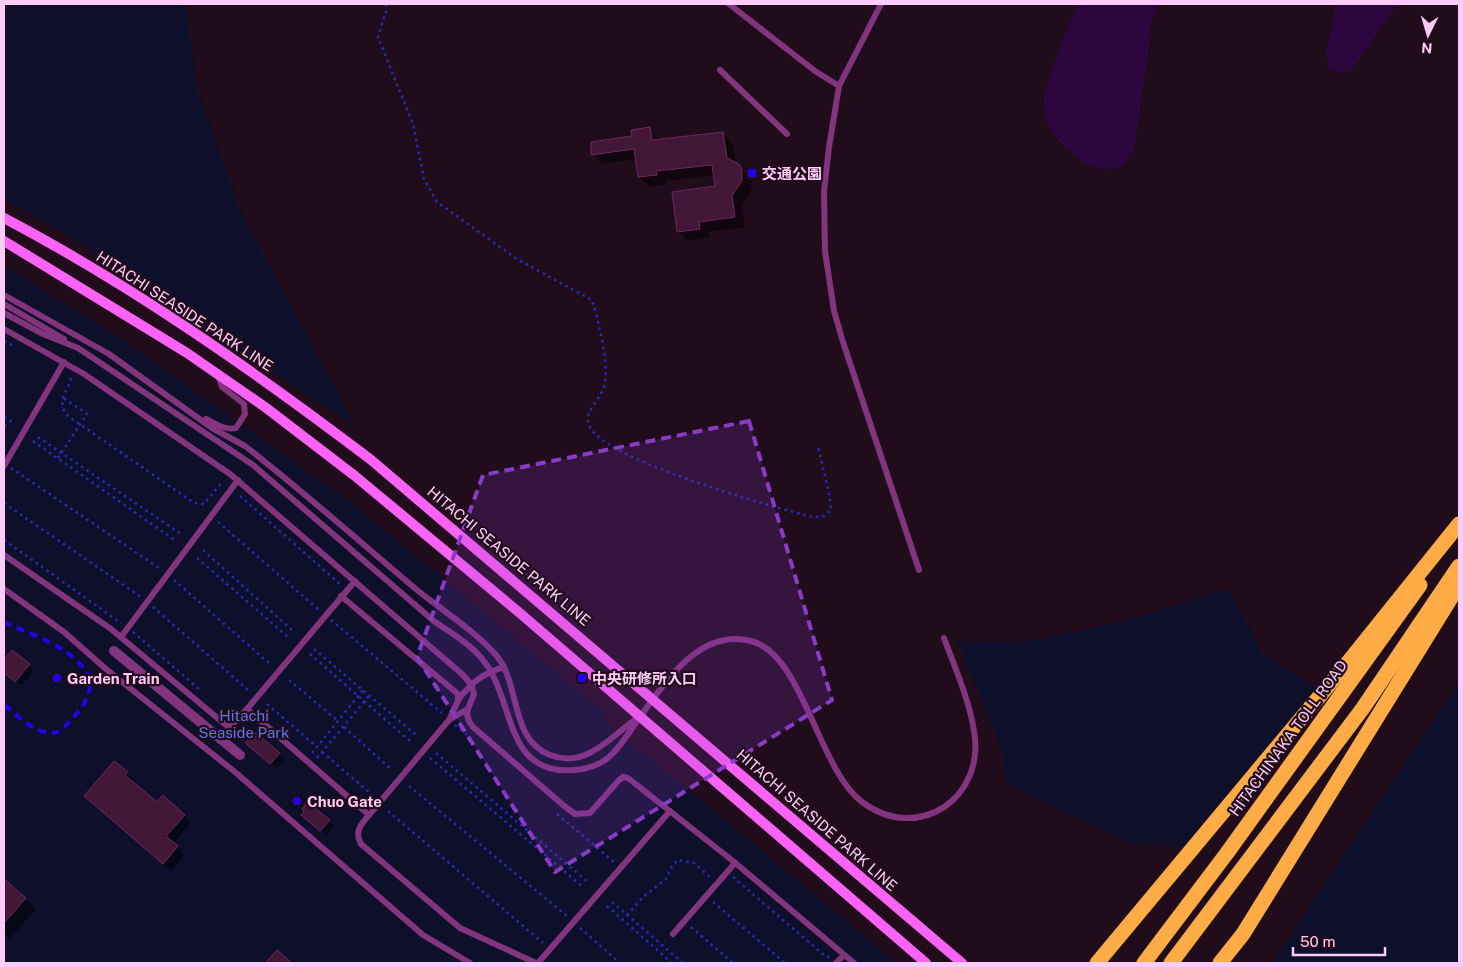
<svg xmlns="http://www.w3.org/2000/svg" width="1463" height="967" viewBox="0 0 1463 967" font-family="'Public Sans','Noto Sans JP',sans-serif">
<style>
.green{fill:#0e0f2b}
.water{fill:#2c073f}
.shadow{fill:#0007}
.building{fill:#421738;stroke:#70285f}
.lines{fill:none;stroke-linecap:round;stroke-linejoin:round}
.street-tunnel{stroke:#42293d;stroke-width:10;stroke-dasharray:10 5;stroke-linecap:butt}
.path{stroke:#272cb7;stroke-width:2.5;stroke-dasharray:2.5 4;stroke-linecap:butt}
.lane{stroke:#82347d;stroke-width:6}
.street{stroke:#82347d;stroke-width:10}
.secondary{stroke:#ff62f7;stroke-width:10}
.highway{stroke:#ffab46;stroke-width:15}
.rail{stroke:#1f00f6;stroke-width:4;stroke-dasharray:8 6;stroke-linecap:butt}
.marked{fill:#883cc5;fill-opacity:0.2;stroke:#883cc5;stroke-width:4;stroke-dasharray:10 6;stroke-linejoin:round}
.poi-dot{fill:#1f00f6;stroke:#210c1c;stroke-width:2}
.labels{text-anchor:middle;dominant-baseline:central;stroke-width:4.5;stroke-linejoin:round;paint-order:stroke}
.poi-label{font-size:15px;font-weight:bold;fill:#ffcbf8;stroke:#210c1c;text-anchor:start}
.street-label{font-size:15px;fill:#ffcbf8;stroke:#210c1c}
.park-label{font-size:15px;fill:#5b79e6;stroke:#210c1c}
</style>
<rect width="100%" height="100%" fill="#210c1c"/>
<g class="green">
<path d="M4 4H186L197 89 241 212 357 428 62 231 4 200Z"/>
<path d="M4 266 126 342 353 504 605 713 611 729 615 733 636 747 707 805 897 963H4Z"/>
<path d="M1228 589 1264 655 1316 688 1183 847 1128 843 1005 783 1001 748 957 641 1024 642 1123 621Z"/>
<path d="M1459 682V963H1272Z"/>
</g>
<g class="water">
<path d="M1078 4H1158L1151 23 1145 75 1134 150 1121 167C1099 172 1091 168 1073 154 1060 144 1047 129 1044 114 1039 95 1069 24 1078 4Z"/>
<path d="M1336 4H1397L1352 70 1342 73 1329 68 1326 54Z"/>
</g>
<g class="shadow">
<path d="M650 129 660 141 723 134 733 144 736 164 749 176 752 182 751 192 742 205 745 227 709 232V238L688 241 678 231 716 187 715 175 666 181V184L649 187 639 177 637 159 603 164 593 154Z"/>
<path d="M12 652 34 670 21 686 4 672V662Z"/>
<path d="M252 748 279 754 284 759 276 768Z"/>
<path d="M127 773 134 780 132 783 157 803 184 815 191 823 173 843 185 855 171 871 93 803Z"/>
<path d="M308 820 329 821 334 826 326 835Z"/>
<path d="M4 880 36 909 9 940 4 935Z"/>
</g>
<g class="building">
<path d="M650 127 652 140 723 132 727 158 739 164 742 171V181L732 195 735 217 699 222 700 229 677 232 672 192 715 186 712 165 656 171 657 175 638 177 634 149 591 155V142L632 136 631 130Z"/>
<path d="M12 650 30 664 15 682 4 673V660Z"/>
<path d="M255 732 280 753 270 764 245 743Z"/>
<path d="M114 761 128 772 125 775 157 802 163 795 185 815 166 836 178 846 163 864 84 796Z"/>
<path d="M307 802 330 820 320 831 301 815 304 812 302 809Z"/>
<path d="M4 879 26 898 4 923Z"/>
<path d="M277 950 292 963H265Z"/>
</g>
<g class="lines">
<path class="street-tunnel" d="M295 804 298 799"/>
<g class="path">
<path d="M386 4V11L378 37 413 124 424 179 437 202 517 259 592 300C599 324 608 356 605 382 604 397 585 409 588 423 597 459 774 507 812 517L824 516 831 510 830 498 818 446"/>
<path d="M4 341 13 346"/>
<path d="M71 378C68 392 55 401 68 416L194 503 204 504 223 481"/>
<path d="M4 417 12 422"/>
<path d="M4 425 8 427"/>
<path d="M38 437 181 534"/>
<path d="M33 441 176 541"/>
<path d="M58 458 87 414 62 397"/>
<path d="M11 468 162 570"/>
<path d="M240 496 341 585"/>
<path d="M4 503 141 597"/>
<path d="M218 522 319 610"/>
<path d="M4 540 121 623"/>
<path d="M203 550 293 631"/>
<path d="M197 558 288 637"/>
<path d="M174 580 270 664"/>
<path d="M153 607 248 690"/>
<path d="M331 620 442 713"/>
<path d="M133 632 199 689"/>
<path d="M314 649 416 735"/>
<path d="M310 654 411 742"/>
<path d="M289 680 338 721"/>
<path d="M267 704 317 747"/>
<path d="M455 725 468 736"/>
<path d="M344 727 391 769"/>
<path d="M322 752 370 793"/>
<path d="M312 753 363 690"/>
<path d="M436 753 588 882"/>
<path d="M317 758 369 696"/>
<path d="M430 758 583 887"/>
<path d="M409 786 567 916"/>
<path d="M388 811 543 943"/>
<path d="M557 814 614 862"/>
<path d="M733 877 825 956 831 958"/>
<path d="M612 902 683 963"/>
<path d="M713 902 785 963"/>
<path d="M607 906 672 963"/>
<path d="M627 915 644 896 666 879 672 866 678 860 694 863 711 878"/>
<path d="M691 927 733 963"/>
<path d="M580 928 620 963"/>
</g>
<g class="lane">
<path d="M729 4 815 71 839 86"/>
<path d="M881 4 839 86 829 147 824 192 825 251 834 311 843 342 919 570"/>
<path d="M720 70 787 134"/>
<path d="M4 295 109 354 212 428 245 446C304 492 360 542 417 590 443 611 474 630 496 655 521 684 509 739 550 755 586 769 610 737 636 719"/>
<path d="M4 304 64 339"/>
<path d="M4 313 43 334 78 348 253 465 435 622C456 636 477 648 490 670 514 710 508 776 575 770 612 767 620 744 640 717 666 681 700 628 751 641 803 654 818 769 862 802 918 844 986 798 974 731 969 699 955 668 944 638"/>
<path d="M4 329 84 374 230 474 462 674 471 684 474 694C469 709 462 713 473 727L563 805 575 814 590 813 619 780 623 777 628 778 733 861 854 963"/>
<path d="M206 419C216 424 224 430 236 428L245 414 244 404 222 387 218 375"/>
<path d="M4 466 64 362"/>
<path d="M4 555 111 629 227 726H231L247 709 369 815C361 824 354 832 361 844L460 928 536 963"/>
<path d="M4 589 64 632 106 669 235 772 423 935 470 963"/>
<path d="M341 596 458 694V701L449 720 369 815"/>
<path d="M121 637 238 480"/>
<path d="M458 700C471 683 483 673 504 667"/>
<path d="M247 709 355 581"/>
<path d="M449 720 466 710"/>
<path d="M673 934 735 863"/>
<path d="M538 963 670 811"/>
<path d="M836 963 844 955"/>
</g>
<path class="street" d="M114 651 240 755"/>
<g class="secondary">
<path d="M4 218C133 286 254 371 370 459L962 963"/>
<path d="M4 241 187 353 265 407 355 476 521 614 926 963"/>
</g>
<g class="highway">
<path d="M1097 963 1349 661 1459 524"/>
<path d="M1144 963 1227 853 1420 585"/>
<path d="M1171 963 1363 708 1459 566"/>
<path d="M1220 963 1243 934 1459 585"/>
</g>
<path class="rail" d="M4 622C30 634 63 644 83 667 99 685 84 707 71 720 65 726 60 733 52 733 33 733 18 716 4 704"/>
</g>
<path class="marked" d="M749 421 832 700 555 872 417 657 483 475Z"/>
<g class="poi-dot">
<rect x="747" y="168" width="10" height="10" rx="2.5"/>
<circle cx="57" cy="678" r="5"/>
<rect x="577" y="673" width="10" height="10" rx="2.5"/>
<circle cx="297" cy="801" r="5"/>
</g>
<g class="labels">
<g class="poi-label">
<text x="762" y="173">交通公園</text>
<text x="67" y="678">Garden Train</text>
<text x="592" y="678">中央研修所入口</text>
<text x="307" y="801">Chuo Gate</text>
</g>
<g class="street-label">
<text transform="translate(185 311) rotate(33)">HITACHI SEASIDE PARK LINE</text>
<text transform="translate(509 556) rotate(40)">HITACHI SEASIDE PARK LINE</text>
<text transform="translate(1288 738) rotate(-54)">HITACHINAKA TOLL ROAD</text>
<text transform="translate(817 820) rotate(41)">HITACHI SEASIDE PARK LINE</text>
</g>
<g class="park-label">
<text x="244" y="715">Hitachi<tspan x="244" dy="17">Seaside Park</tspan></text>
</g>
</g>
<rect width="1463" height="967" fill="none" stroke="#ffcbf8" stroke-width="10"/>
<g transform="translate(1428 35) rotate(185)" stroke="#210c1c" stroke-width="4" paint-order="stroke">
<path d="M0-4L9 19L0 12L-9 19Z" fill="#ffcbf8"/>
<text y="-8" font-size="14" font-weight="bold" text-anchor="middle" fill="#ffcbf8">N</text>
</g>
<path d="M1293 947v8h92v-8" fill="none" stroke="#ffcbf8" stroke-width="2.5"/>
<text x="1300" y="947" font-size="15" fill="#ffcbf8" stroke="#210c1c" stroke-width="4" paint-order="stroke">50 m</text>
</svg>
